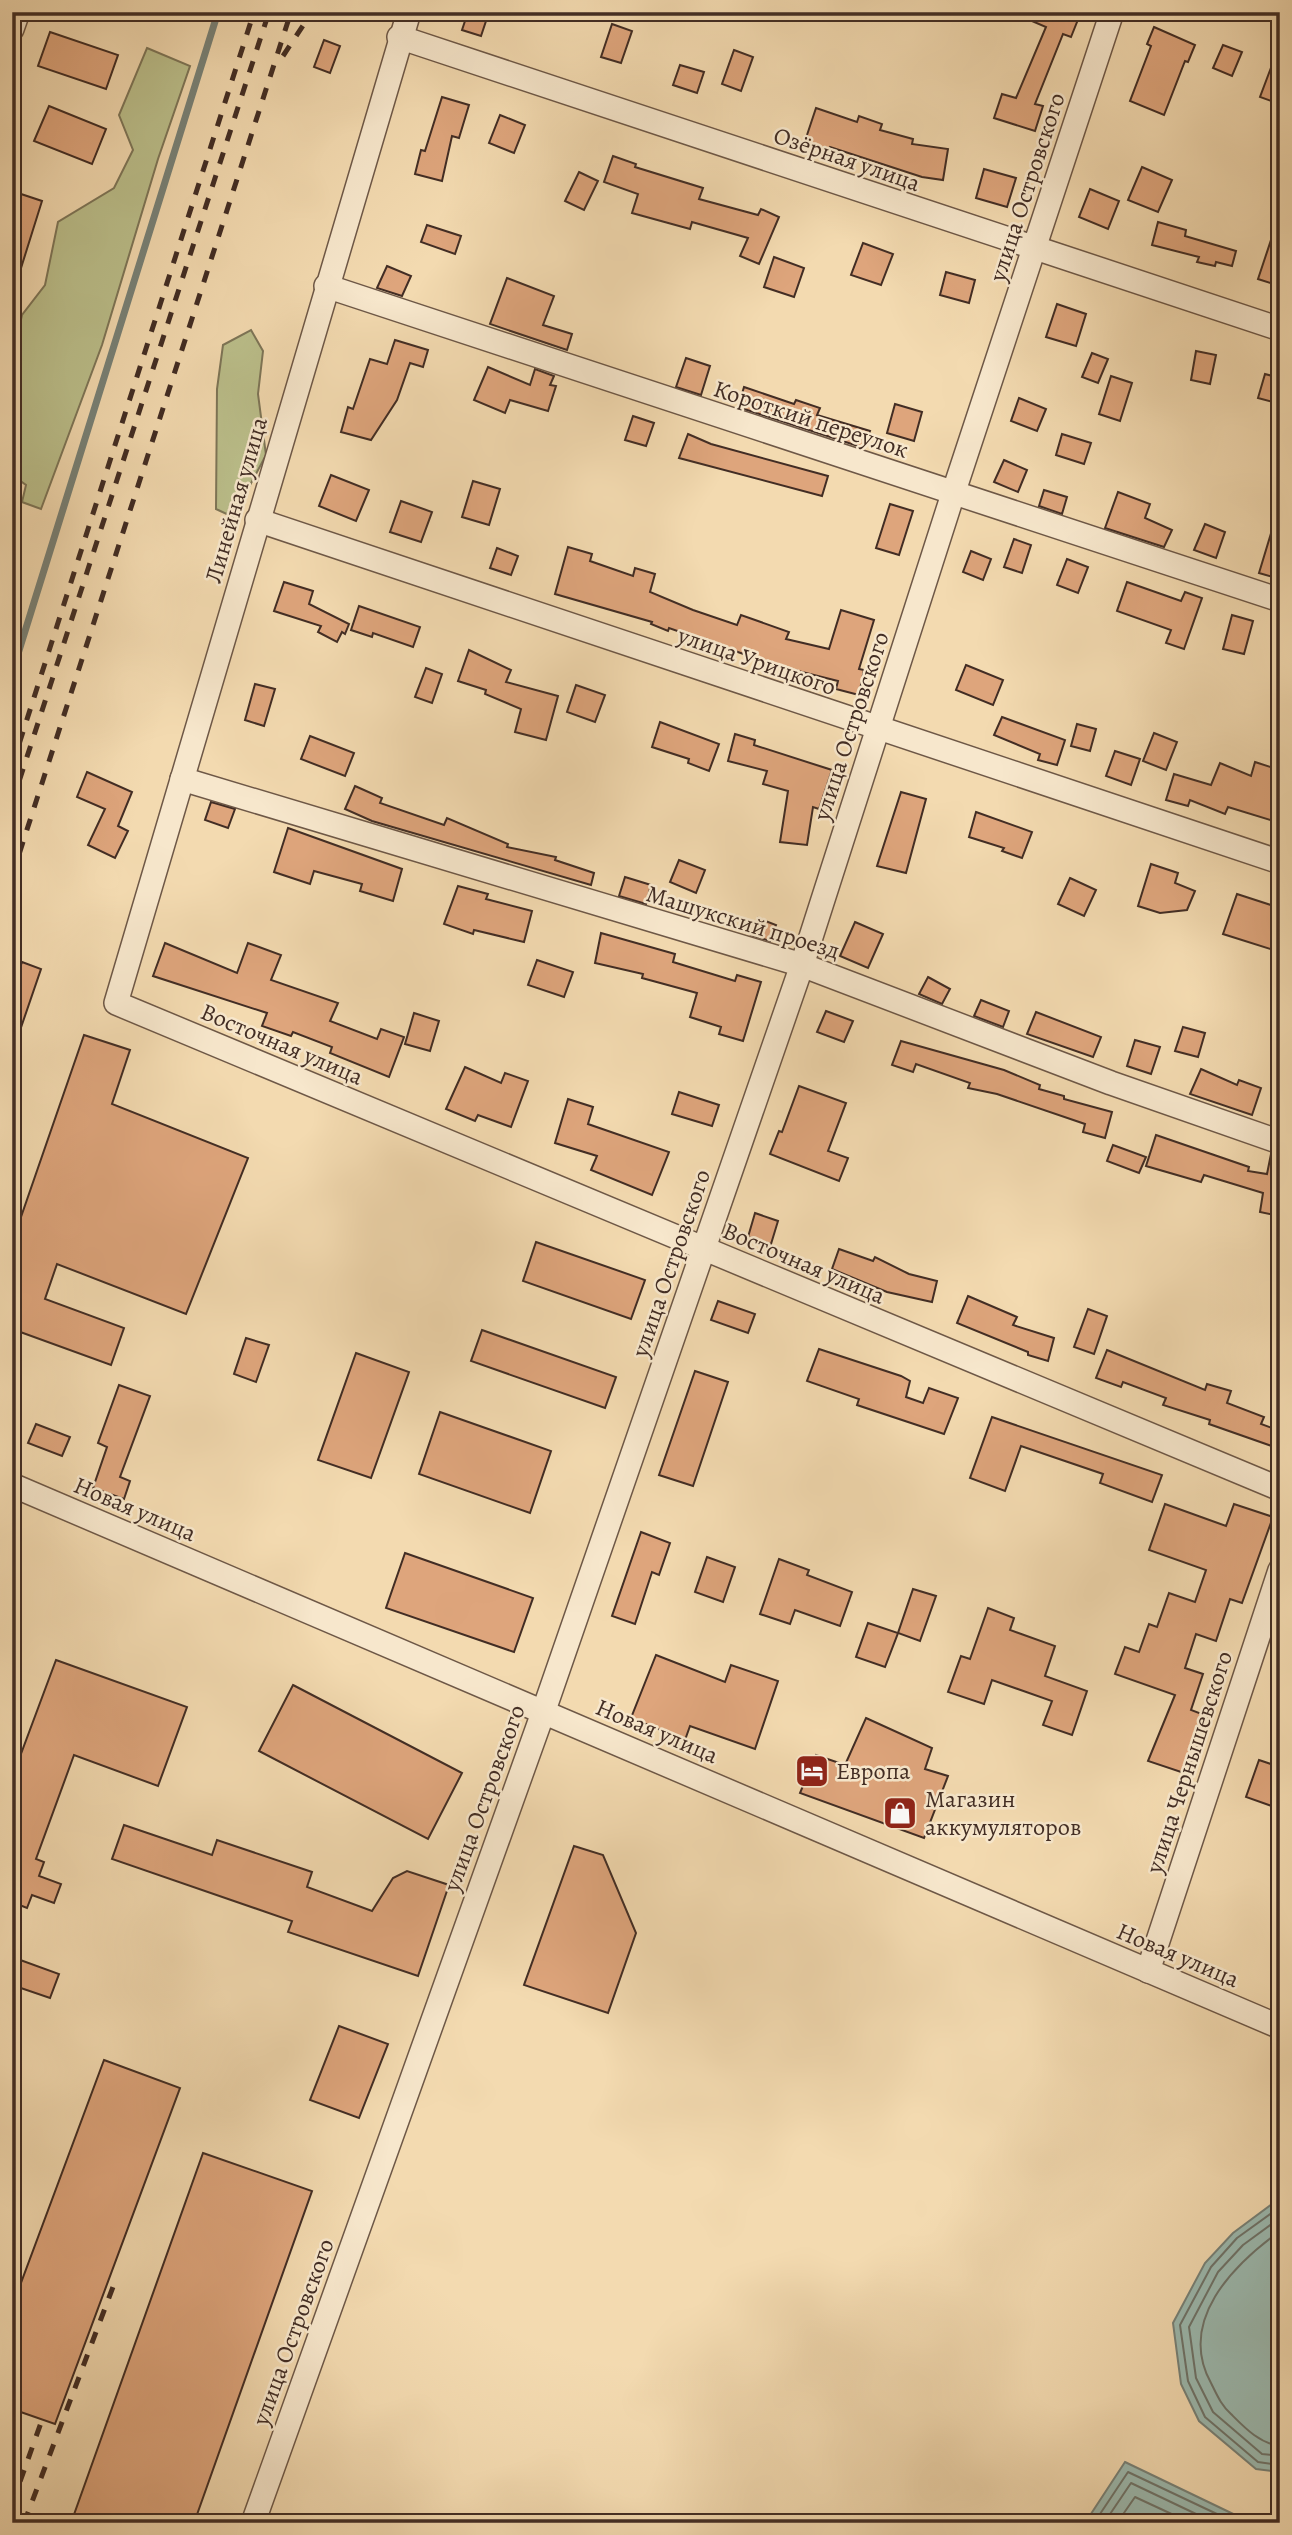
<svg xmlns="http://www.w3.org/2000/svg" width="1292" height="2535" viewBox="0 0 1292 2535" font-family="Alegreya,serif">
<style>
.green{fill:#bbbf8b;stroke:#7e7658;stroke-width:2}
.water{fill:#9cbab0;stroke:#788278;stroke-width:2}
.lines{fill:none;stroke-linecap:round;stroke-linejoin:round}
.shore{stroke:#6f746a;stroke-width:2}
.stream{stroke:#788278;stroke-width:7}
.building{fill:#dea57c;stroke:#422d24;stroke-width:2}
.minor-casing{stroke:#6e5847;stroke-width:26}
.minor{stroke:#f7e7cc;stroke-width:23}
.rail{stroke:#422d24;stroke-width:5;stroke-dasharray:12 12;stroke-linecap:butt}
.labels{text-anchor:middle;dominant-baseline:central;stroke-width:5;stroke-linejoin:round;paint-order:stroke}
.street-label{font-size:24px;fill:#422d24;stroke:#f7e7cc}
.poi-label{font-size:24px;fill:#422d24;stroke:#f7e7cc;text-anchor:start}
</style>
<rect width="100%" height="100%" fill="#f3dab0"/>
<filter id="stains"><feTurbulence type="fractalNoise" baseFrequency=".00286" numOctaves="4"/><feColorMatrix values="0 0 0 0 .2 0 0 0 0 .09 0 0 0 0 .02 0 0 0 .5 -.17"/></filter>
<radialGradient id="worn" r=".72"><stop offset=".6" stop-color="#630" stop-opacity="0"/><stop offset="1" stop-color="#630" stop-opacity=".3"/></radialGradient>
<g class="green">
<path d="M147 48 190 66 158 159 102 345 41 509 22 502 26 485 12 475V358L22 315 45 285 58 222 114 188 133 150 119 115Z"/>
<path d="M251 330 263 351 258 394 266 455 233 517 216 509 217 389 223 345Z"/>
</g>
<g class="water">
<path d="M1280 2198V2472L1256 2469 1199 2421 1181 2384 1173 2323 1205 2263 1233 2233Z"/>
<path d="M1125 2462 1252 2523H1085Z"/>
</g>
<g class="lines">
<g class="shore">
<path d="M1280 2207 1237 2238 1211 2267 1180 2325 1188 2381 1205 2417 1258 2462 1280 2465"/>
<path d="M1280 2218 1243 2245 1218 2272 1189 2327 1196 2378 1213 2412 1262 2454 1280 2456"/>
<path d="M1280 2231C1233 2265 1177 2321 1211 2383 1217 2395 1221 2405 1231 2414 1245 2428 1259 2443 1280 2446"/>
<path d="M1094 2523 1128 2472 1236 2523"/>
<path d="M1104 2523 1131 2483 1215 2523"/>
<path d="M1117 2523 1135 2497 1191 2523"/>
</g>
<path class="stream" d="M12 673 218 12"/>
</g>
<g class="building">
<path d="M468 12H489L481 36 462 30Z"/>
<path d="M1011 12H1081L1071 37 1063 34 1035 104 1043 106 1035 131 994 118 1002 94 1016 98 1046 27Z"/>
<path d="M612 24 632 31 621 63 601 57Z"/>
<path d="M1154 27 1195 45 1188 62 1185 61 1164 115 1130 101 1151 46 1147 44Z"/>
<path d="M50 32 118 55 106 89 38 66Z"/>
<path d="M324 40 340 46 330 73 314 67Z"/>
<path d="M1223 45 1242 52 1232 76 1213 68Z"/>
<path d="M1278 49H1280V104L1260 97Z"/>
<path d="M734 50 753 57 741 91 722 84Z"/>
<path d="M680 65 704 72 697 93 673 85Z"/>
<path d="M442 97 469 105 459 138 452 136 442 181 415 174 421 150 425 151Z"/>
<path d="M49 106 106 129 92 164 34 141Z"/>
<path d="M816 108 857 122 859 116 882 124 880 130 913 139 912 144 948 149 943 180 922 177 830 147 828 152 804 144Z"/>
<path d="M500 115 525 125 514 153 489 143Z"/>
<path d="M613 156 636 164 635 167 703 188 699 199 758 215 761 209 779 217 759 264 740 256 748 238 692 222 690 229 632 213 638 194 604 182Z"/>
<path d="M1142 167 1172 180 1158 212 1128 200Z"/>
<path d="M984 169 1016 178 1007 207 976 198Z"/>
<path d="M579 172 598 181 584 210 565 201Z"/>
<path d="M1090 189 1119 201 1108 229 1079 217Z"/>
<path d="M12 191 42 201 16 284 12 283Z"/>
<path d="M1158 222 1186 230 1185 236 1236 251 1232 266 1216 262 1215 266 1197 262 1199 257 1152 245Z"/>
<path d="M427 225 461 236 455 254 421 242Z"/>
<path d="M1276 225H1280V286L1258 279Z"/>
<path d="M863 243 893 254 881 285 851 275Z"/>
<path d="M774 257 804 268 794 297 764 287Z"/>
<path d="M387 266 411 276 402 296 377 288Z"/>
<path d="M946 272 975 280 969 303 940 295Z"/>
<path d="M507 278 554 296 543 325 572 334 567 350 490 324Z"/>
<path d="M1057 304 1086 314 1076 346 1046 337Z"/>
<path d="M395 340 428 350 423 367 410 363 397 400 371 440 341 432 348 407 353 409 370 359 387 364Z"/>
<path d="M1196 351 1216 355 1210 384 1191 380Z"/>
<path d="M1092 353 1108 359 1098 383 1082 377Z"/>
<path d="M686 358 710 366 701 395 676 387Z"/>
<path d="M488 367 530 385 535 369 554 376 550 385 556 386 548 411 510 400 505 413 474 400Z"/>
<path d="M1265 374 1280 378V404L1258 398Z"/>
<path d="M1111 376 1132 383 1120 421 1099 414Z"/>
<path d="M744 387 794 404 796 400 820 408 817 415 870 431 864 448 738 407Z"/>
<path d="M1019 398 1046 409 1037 431 1011 421Z"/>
<path d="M895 404 922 412 914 441 887 433Z"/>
<path d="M633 416 654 423 646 446 625 440Z"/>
<path d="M688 434 711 444 828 476 822 496 679 458Z"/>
<path d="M1062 434 1091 443 1084 464 1056 455Z"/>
<path d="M1004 460 1027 470 1018 492 994 482Z"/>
<path d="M331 475 369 490 356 521 319 506Z"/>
<path d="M473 481 500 489 489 525 462 517Z"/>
<path d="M1044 490 1067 497 1062 514 1039 506Z"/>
<path d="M1118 492 1150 504 1145 518 1172 530 1164 547 1105 528Z"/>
<path d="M401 501 432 512 421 542 390 532Z"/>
<path d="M890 504 913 511 899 555 876 548Z"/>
<path d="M1275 520H1280V579L1259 573Z"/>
<path d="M1205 524 1225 532 1216 558 1194 550Z"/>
<path d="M1014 539 1031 545 1022 573 1004 567Z"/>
<path d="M568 547 592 554 590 561 633 576 635 568 655 574 650 592 693 610 737 625 741 615 789 632 786 639 829 649 841 610 874 620 859 669 864 670 859 695 836 689 838 681 778 666 669 628 668 631 651 624 652 622 555 594Z"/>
<path d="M497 548 518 556 511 575 490 568Z"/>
<path d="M971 551 991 559 983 580 963 572Z"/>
<path d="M1067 559 1088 567 1078 593 1057 585Z"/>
<path d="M284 582 313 591 309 604 349 624 345 634 342 632 337 642 318 632 321 626 274 611Z"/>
<path d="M1127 582 1181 601 1185 592 1202 598 1184 649 1166 643 1171 630 1117 611Z"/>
<path d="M359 606 420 627 413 647 373 633 372 637 351 630Z"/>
<path d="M1232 615 1253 621 1244 654 1223 649Z"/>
<path d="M469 650 511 670 506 682 558 696 546 740 515 732 521 709 485 694 486 690 458 681Z"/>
<path d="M966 665 1003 680 993 705 956 690Z"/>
<path d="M426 668 442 674 432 703 415 697Z"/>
<path d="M255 684 275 689 264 726 245 720Z"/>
<path d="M576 685 605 695 595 722 567 712Z"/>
<path d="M1002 717 1065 740 1057 765 1038 760 1040 754 994 735Z"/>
<path d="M660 722 719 744 709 771 688 763 689 759 652 747Z"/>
<path d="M1077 724 1096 729 1090 751 1071 746Z"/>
<path d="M1154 733 1177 742 1166 770 1143 761Z"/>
<path d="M735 734 755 740 754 745 832 770 819 809 813 807 807 845 780 842 788 791 763 784 767 771 728 761Z"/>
<path d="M310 736 354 753 345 776 301 759Z"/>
<path d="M1115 751 1140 759 1131 785 1106 776Z"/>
<path d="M1255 762 1280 770V823L1228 807 1225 814 1190 800 1188 806 1166 800 1174 774 1211 785 1220 763 1251 776Z"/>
<path d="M87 772 132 792 118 826 128 831 115 858 88 845 105 809 77 797Z"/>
<path d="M355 786 382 798 380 803 444 825 447 818 508 844 507 847 556 857 555 860 594 873 591 885 372 821 345 809Z"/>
<path d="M901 792 926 799 906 873 877 866Z"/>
<path d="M211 802 235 809 228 828 205 820Z"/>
<path d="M976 812 1032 832 1022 858 1002 851 1004 848 969 837Z"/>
<path d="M288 828 402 869 393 901 360 891 362 884 314 871 310 884 274 872Z"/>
<path d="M679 860 705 870 696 893 670 882Z"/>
<path d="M1151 864 1178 873 1175 883 1195 891 1187 910 1160 913 1138 906Z"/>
<path d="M625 877 651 885 646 904 619 896Z"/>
<path d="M1070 878 1096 890 1084 916 1058 904Z"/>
<path d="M458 886 488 894 486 899 532 911 524 942 474 930 473 934 444 924Z"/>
<path d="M1237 894 1280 908V952L1223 934Z"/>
<path d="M758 918 776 925 770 941 751 935Z"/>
<path d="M855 922 883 934 868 968 840 956Z"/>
<path d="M601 933 675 954 673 962 735 981 737 975 761 982 743 1041 719 1034 721 1027 690 1017 697 993 642 978 643 974 595 963Z"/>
<path d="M165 943 237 973 248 943 281 955 271 980 338 1003 330 1021 377 1039 381 1029 404 1037 389 1077 330 1053 332 1047 293 1032 291 1036 262 1026 267 1013 153 976Z"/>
<path d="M537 960 573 972 564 997 528 985Z"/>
<path d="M22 962 41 969 15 1045H12V990Z"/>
<path d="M928 977 950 989 942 1004 919 994Z"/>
<path d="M981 1000 1009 1011 1003 1027 974 1016Z"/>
<path d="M826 1011 853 1021 844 1042 817 1032Z"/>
<path d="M1036 1012 1101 1037 1093 1057 1027 1034Z"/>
<path d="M414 1013 439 1021 430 1051 405 1044Z"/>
<path d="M1183 1027 1205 1033 1198 1057 1175 1051Z"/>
<path d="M84 1035 130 1050 112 1104 248 1158 186 1314 57 1264 45 1299 124 1328 111 1365 12 1329V1243Z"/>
<path d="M1135 1040 1160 1047 1151 1074 1127 1066Z"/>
<path d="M901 1041 1004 1070 1040 1085 1039 1089 1064 1096V1099L1112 1112 1105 1138 1083 1132 1085 1124 997 1094 968 1088 970 1083 916 1064 913 1072 892 1065Z"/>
<path d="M465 1067 501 1083 505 1073 528 1081 511 1127 478 1115 475 1121 446 1109Z"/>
<path d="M1201 1069 1237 1085 1239 1080 1261 1088 1252 1115 1190 1094Z"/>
<path d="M799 1086 846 1103 828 1151 848 1158 839 1181 770 1154 779 1131 782 1132Z"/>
<path d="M679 1092 719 1105 712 1126 672 1114Z"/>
<path d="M568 1099 593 1107 588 1124 669 1152 652 1195 591 1170 597 1156 555 1143Z"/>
<path d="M1156 1135 1249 1167 1248 1171 1267 1174 1271 1154 1280 1156V1216L1260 1212 1263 1193 1204 1175 1201 1182 1146 1166Z"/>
<path d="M1113 1145 1146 1157 1139 1173 1107 1161Z"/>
<path d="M755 1213 778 1221 771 1244 748 1237Z"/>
<path d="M536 1242 645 1280 631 1319 523 1281Z"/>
<path d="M839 1249 873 1261 875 1257 909 1274 937 1281 932 1302 887 1292 832 1269Z"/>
<path d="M968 1296 1017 1317 1013 1325 1054 1338 1048 1361 1028 1355V1352L957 1323Z"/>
<path d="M718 1301 755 1314 748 1333 711 1320Z"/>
<path d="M1088 1309 1107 1316 1094 1354 1074 1347Z"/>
<path d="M482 1330 616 1377 605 1408 471 1361Z"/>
<path d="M246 1338 269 1345 256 1382 234 1374Z"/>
<path d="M819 1349 901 1376 910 1381 906 1397 923 1403 929 1388 958 1398 944 1434 857 1405 859 1399 807 1381Z"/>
<path d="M1107 1350 1205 1390 1207 1384 1231 1391 1227 1403 1264 1417 1261 1424 1280 1431V1449L1209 1424 1210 1420 1163 1405 1166 1398 1123 1382 1121 1387 1096 1378Z"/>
<path d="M356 1353 409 1372 371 1478 318 1460Z"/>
<path d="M695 1371 728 1382 693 1486 659 1475Z"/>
<path d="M119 1385 150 1396 120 1477 130 1481 124 1499 93 1488 107 1447 98 1443Z"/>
<path d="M440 1412 551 1451 530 1513 419 1474Z"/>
<path d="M992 1417 1162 1475 1152 1502 1100 1483 1103 1474 1021 1446 1005 1491 970 1478Z"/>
<path d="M36 1424 70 1437 62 1456 28 1443Z"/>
<path d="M1165 1504 1226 1526 1234 1504 1273 1517 1242 1603 1230 1599 1216 1641 1196 1634 1185 1668 1203 1674 1191 1710 1207 1716 1187 1774 1148 1761 1175 1695 1115 1674 1125 1647 1139 1652 1149 1624 1157 1627 1169 1593 1195 1602 1206 1570 1149 1550Z"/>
<path d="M641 1532 670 1543 659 1575 652 1572 635 1624 612 1616Z"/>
<path d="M405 1553 533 1598 514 1652 386 1608Z"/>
<path d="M707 1557 735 1567 723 1602 695 1592Z"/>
<path d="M779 1559 809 1570 807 1575 852 1592 840 1626 795 1610 790 1624 760 1614Z"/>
<path d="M913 1589 936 1596 920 1641 898 1633Z"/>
<path d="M988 1608 1014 1618 1010 1630 1055 1646 1045 1676 1087 1691 1072 1735 1043 1725 1052 1701 992 1680 984 1704 948 1692 961 1656 970 1659Z"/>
<path d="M868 1623 898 1633 885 1667 856 1657Z"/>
<path d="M656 1655 725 1682 731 1665 778 1681 755 1749 690 1726 685 1740 631 1718Z"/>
<path d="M56 1660 187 1707 158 1786 74 1755 36 1859 44 1862 39 1876 61 1884 54 1903 32 1895 27 1908 12 1902V1778Z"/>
<path d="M293 1685 462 1773 428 1839 259 1751Z"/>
<path d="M866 1718 932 1748 925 1769 948 1776 924 1838 800 1793 816 1755 845 1765Z"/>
<path d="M1259 1760 1280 1767V1809L1246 1797Z"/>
<path d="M124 1825 212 1855 217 1840 312 1872 307 1887 372 1911 393 1878 407 1871 449 1885 418 1976 288 1932 292 1921 112 1859Z"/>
<path d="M574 1846 603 1855 636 1933 608 2013 524 1985Z"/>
<path d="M12 1957 59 1974 50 1998 12 1985Z"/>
<path d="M339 2026 388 2044 359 2118 310 2100Z"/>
<path d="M104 2060 180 2088 55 2424 12 2409V2307Z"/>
<path d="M203 2153 312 2191 194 2523H71Z"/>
</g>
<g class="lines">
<g class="minor-casing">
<g id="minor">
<path d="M409 12 116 1003 1280 1489"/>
<path d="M12 29 18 12"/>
<path d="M399 37 1280 329"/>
<path d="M326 286 1280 600"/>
<path d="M257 520 1280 862"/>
<path d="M182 779 802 965 1111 1083 1280 1142"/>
<path d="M12 1485 1280 2027"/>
<path d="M1148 1971 1280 1570"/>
<path d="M253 2523 544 1710 802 965 953 494 1112 12"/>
</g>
</g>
<use href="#minor" class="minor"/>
<g class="rail">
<path d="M283 56 312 12"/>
<path d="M12 766 254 12"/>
<path d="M12 803 269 12"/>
<path d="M12 876 291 12"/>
<path d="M12 2504 42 2420"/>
<path d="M24 2523 113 2287"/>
</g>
</g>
<defs>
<g id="hotel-square" transform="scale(1.75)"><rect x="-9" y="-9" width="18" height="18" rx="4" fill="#8f2418" stroke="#f7e7cc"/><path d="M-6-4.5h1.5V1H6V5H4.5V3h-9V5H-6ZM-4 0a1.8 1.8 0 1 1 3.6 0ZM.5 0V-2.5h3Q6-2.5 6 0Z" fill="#fff"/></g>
<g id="shop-square" transform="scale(1.75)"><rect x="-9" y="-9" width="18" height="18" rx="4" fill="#8f2418" stroke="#f7e7cc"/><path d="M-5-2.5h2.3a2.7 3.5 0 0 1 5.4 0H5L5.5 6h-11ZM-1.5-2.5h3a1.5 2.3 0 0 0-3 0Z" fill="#fff"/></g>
</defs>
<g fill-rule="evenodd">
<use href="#hotel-square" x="812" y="1771"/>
<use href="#shop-square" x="900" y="1813"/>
</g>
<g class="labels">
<g class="street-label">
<text transform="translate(847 159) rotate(19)">Озёрная улица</text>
<text transform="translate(1027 187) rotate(-72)">улица Островского</text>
<text transform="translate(811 419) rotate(18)">Короткий переулок</text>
<text transform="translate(236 500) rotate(-74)">Линейная улица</text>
<text transform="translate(757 661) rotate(19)">улица Урицкого</text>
<text transform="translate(851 726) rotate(-72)">улица Островского</text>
<text transform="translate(743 922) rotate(17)">Машукский проезд</text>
<text transform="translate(282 1044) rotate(23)">Восточная улица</text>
<text transform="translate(671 1263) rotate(-71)">улица Островского</text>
<text transform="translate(804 1263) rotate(23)">Восточная улица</text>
<text transform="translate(135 1509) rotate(23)">Новая улица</text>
<text transform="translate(657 1731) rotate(23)">Новая улица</text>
<text transform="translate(1189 1762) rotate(-72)">улица Чернышевского</text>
<text transform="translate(484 1798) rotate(-70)">улица Островского</text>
<text transform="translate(1178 1955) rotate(23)">Новая улица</text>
<text transform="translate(293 2332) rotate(-70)">улица Островского</text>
</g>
<g class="poi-label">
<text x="836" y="1771">Европа</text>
<text x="925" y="1799">Магазин<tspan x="925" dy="28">аккумуляторов</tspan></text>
</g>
</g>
<rect width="1292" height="2535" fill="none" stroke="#f3dab0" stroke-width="42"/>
<rect x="14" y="14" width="1264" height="2507" fill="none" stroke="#422d24" stroke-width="3.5"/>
<rect x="21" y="21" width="1250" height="2493" fill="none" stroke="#422d24" stroke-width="2"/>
<rect width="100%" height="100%" filter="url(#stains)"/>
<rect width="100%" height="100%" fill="url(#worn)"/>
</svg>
